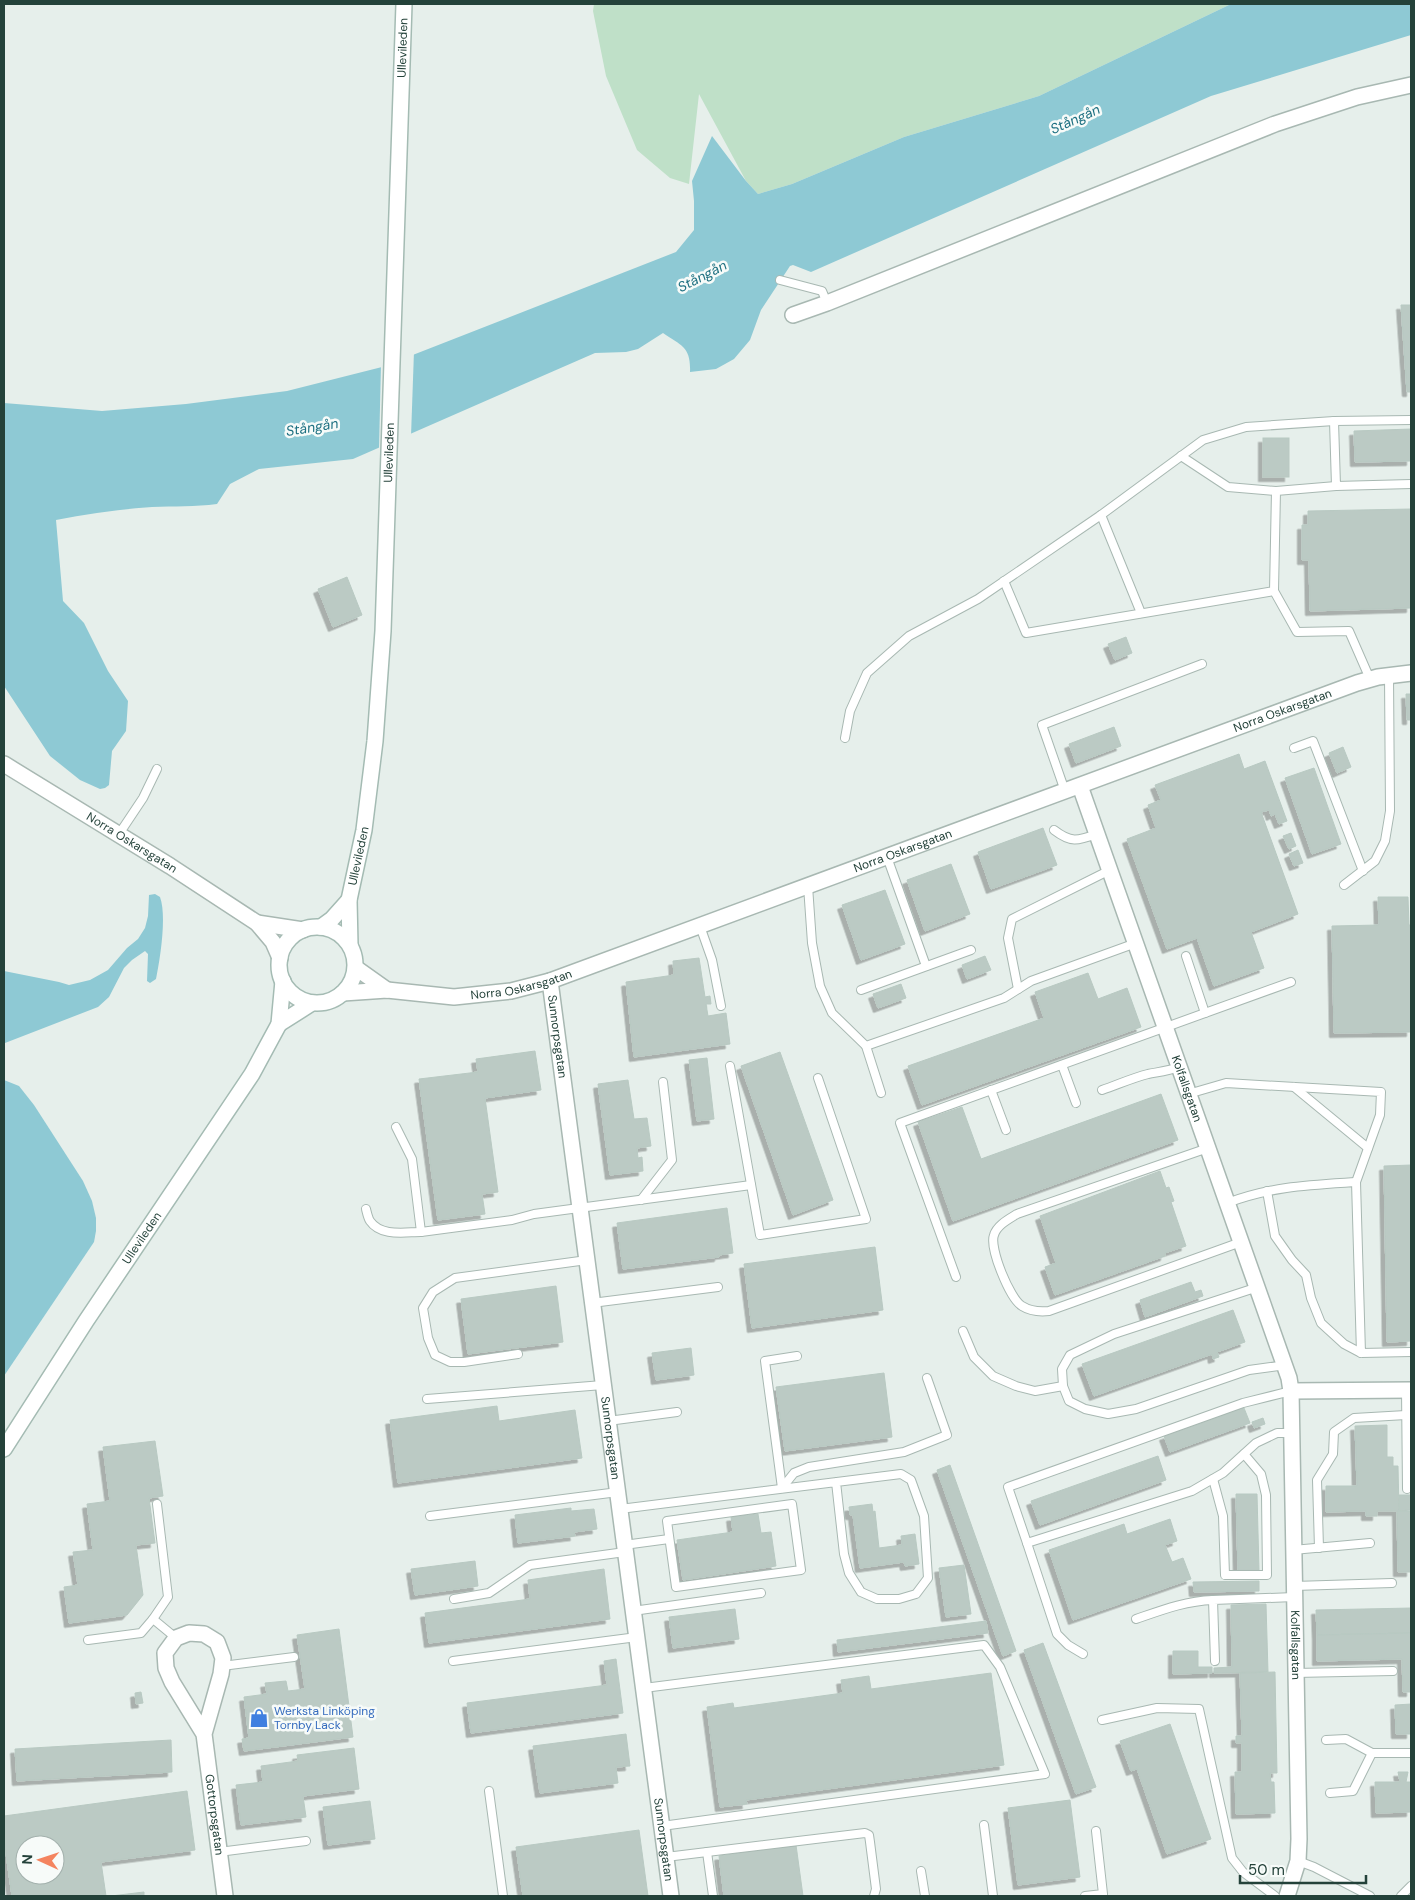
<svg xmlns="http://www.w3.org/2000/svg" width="1415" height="1900" viewBox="0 0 1415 1900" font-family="'DM Sans',sans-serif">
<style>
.green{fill:#bfe0c8}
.water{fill:#8ec9d4}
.pier{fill:#e6efeb}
.building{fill:#bbcac4;stroke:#b8c9c2;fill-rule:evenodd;filter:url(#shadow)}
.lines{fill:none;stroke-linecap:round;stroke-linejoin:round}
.service-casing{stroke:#a8b8b2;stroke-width:10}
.minor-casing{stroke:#a8b8b2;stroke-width:18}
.secondary-casing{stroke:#a4bbb3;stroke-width:18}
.service{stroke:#fff;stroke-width:8}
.minor{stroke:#fff;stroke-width:15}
.secondary{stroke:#fff;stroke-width:15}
.labels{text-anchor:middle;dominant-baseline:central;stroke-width:5;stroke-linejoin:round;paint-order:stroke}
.street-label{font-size:12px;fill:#24423a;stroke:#f7fbf9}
.shop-label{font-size:12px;fill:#366cbe;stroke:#f7fbf9;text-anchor:start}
.water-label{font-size:14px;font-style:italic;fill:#1c6f80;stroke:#f7fbf9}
</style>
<defs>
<filter id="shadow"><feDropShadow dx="-4.5" dy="4.5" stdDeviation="0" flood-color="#0004"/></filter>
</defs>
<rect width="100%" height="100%" fill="#e6efeb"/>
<path class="green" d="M594 4H1231L1039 96 904 137 792 184 758 194 746 181 699 94 689 184 670 178 637 150 606 76 593 11Z"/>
<g class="water">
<path d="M1231 4H1411V35L1211 96 811 272 793 265 790 266 761 310 750 340 734 359 716 369 690 372C691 347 682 346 663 333L638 349 626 352 595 353 353 459 259 469 230 484 217 504C195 507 174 506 152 507 120 509 87 514 56 520L63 601 84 623 108 671 128 701 126 731 112 751 109 785 105 788 100 789 80 780 50 756 4 686V403L102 411 186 404 287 391 382 367 676 252 694 230V201L692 181 712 136 746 181 758 194 792 184 904 137 1039 96Z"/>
<path d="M155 894 160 897C167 916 160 959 156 979L150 983 147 981 148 954 145 951 132 960 124 968 109 997 98 1007 5 1043 4 1045V971L59 982 69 985 90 980 108 970 127 948 138 939 145 928 148 916 149 895Z"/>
<path d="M4 1080 19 1086 34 1105 83 1181 92 1201 96 1218V1231L94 1242 4 1376Z"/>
</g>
<path class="pier" d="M414 351 411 436 379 450 381 364Z"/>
<g class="building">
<path d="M1401 305H1411V392H1407Z"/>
<path d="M1411 429V461L1355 462 1354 431Z"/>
<rect x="1263" y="438" width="26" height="39"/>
<path d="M1411 509V608L1310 611 1309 560H1302V525H1308V511Z"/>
<path d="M347 577 362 615 333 627 318 589Z"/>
<path d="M1126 637 1132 653 1115 660 1108 644Z"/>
<path d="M1406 694H1411V720H1407Z"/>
<path d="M1114 727 1121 746 1076 763 1069 744Z"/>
<path d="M1343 747 1351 767 1337 773 1329 753Z"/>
<path d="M1239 754 1244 769 1265 761 1287 821 1279 824 1275 814 1271 816 1269 810 1261 812 1298 914 1251 932 1264 968 1214 986 1197 938 1167 949 1127 839 1156 828 1148 805 1161 800 1155 785Z"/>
<path d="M1314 768 1341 844 1312 854 1285 778Z"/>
<path d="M1043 828 1057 865 991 889 978 852Z"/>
<path d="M1291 833 1296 846 1289 849 1283 836Z"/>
<path d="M1298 850 1303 863 1294 866 1289 854Z"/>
<path d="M951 864 970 914 925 931 907 880Z"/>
<path d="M885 890 905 944 861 960 842 905Z"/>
<path d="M1378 897H1408L1409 925H1411V1032L1334 1033 1332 926 1379 925Z"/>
<path d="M985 956 991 970 967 979 962 965Z"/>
<path d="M699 958 705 997 710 996 711 1004H706L708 1016 726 1013 730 1044 634 1057 626 982 674 975 673 961Z"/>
<path d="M1088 973 1098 999 1127 988 1141 1027 922 1105 908 1066 1044 1018 1035 992Z"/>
<path d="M901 984 906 998 878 1008 873 994Z"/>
<path d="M535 1051 541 1090 485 1098 498 1192 482 1194 485 1214 438 1220 419 1079 478 1072 476 1059Z"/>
<path d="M780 1052 833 1200 793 1215 741 1066Z"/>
<path d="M707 1058 714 1119 697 1121 689 1060Z"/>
<path d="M628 1080 634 1119 647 1118 651 1146 637 1148 638 1158 642 1157 643 1171 610 1175 598 1084Z"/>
<path d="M1161 1094 1178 1140 953 1221 918 1122 962 1107 981 1159Z"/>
<path d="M1411 1165V1341L1387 1342 1384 1166Z"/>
<path d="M1160 1171 1166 1188 1169 1187 1174 1201 1171 1202 1186 1246 1165 1253V1256L1055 1295 1045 1267 1056 1263 1040 1216Z"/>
<path d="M727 1208 733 1253 719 1255V1257L623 1269 617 1223Z"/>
<path d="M875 1247 883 1310 752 1328 744 1264Z"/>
<path d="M1191 1282 1195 1292 1201 1290 1203 1296 1145 1317 1140 1300Z"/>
<path d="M556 1286 563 1342 468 1354 461 1299Z"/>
<path d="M1233 1310 1245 1342 1217 1352 1219 1357 1213 1359 1212 1354 1094 1396 1082 1364Z"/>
<path d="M691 1348 694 1375 656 1380 652 1353Z"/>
<path d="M884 1373 892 1437 785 1451 776 1387Z"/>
<path d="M497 1406 499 1421 575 1410 582 1458 398 1483 390 1420Z"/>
<path d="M1244 1408 1250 1423 1170 1452 1164 1436Z"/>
<path d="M1263 1418 1265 1424 1254 1428 1252 1422Z"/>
<path d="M1387 1425V1457H1393V1466H1398L1399 1511H1377V1516H1366V1511L1326 1512V1486H1357L1355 1426Z"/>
<path d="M155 1441 163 1496 149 1498 155 1543 136 1545 143 1595 127 1615 69 1623 64 1587 78 1585 73 1552 93 1550 87 1504 110 1501 103 1447Z"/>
<path d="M1158 1456 1166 1480 1040 1525 1031 1501Z"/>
<path d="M950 1465 1016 1651 1003 1656 937 1470Z"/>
<path d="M1236 1494H1257L1259 1570H1238Z"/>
<path d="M1399 1495H1411V1510L1399 1511Z"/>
<path d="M872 1504 873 1512 875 1511 879 1548 902 1545 901 1536 915 1534 919 1564 905 1566 904 1562 860 1568 853 1515H850L849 1507Z"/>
<path d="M571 1508V1511L594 1509 597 1529 574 1532 575 1536 518 1543 515 1515Z"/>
<path d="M1397 1511H1411V1572H1398Z"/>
<path d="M758 1514 761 1533 771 1532 776 1566 683 1580 677 1540 733 1532 731 1517Z"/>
<path d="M1170 1519 1177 1541 1165 1545 1172 1562 1183 1558 1191 1579 1073 1620 1049 1550 1124 1524 1127 1534Z"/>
<path d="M475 1561 478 1586 415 1595 411 1569Z"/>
<path d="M964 1565 971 1614 946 1617 939 1568Z"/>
<path d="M604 1569 610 1619 429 1643 425 1613 530 1599 528 1580Z"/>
<path d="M1259 1581V1591L1194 1592 1193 1582Z"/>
<path d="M1266 1604 1268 1672 1214 1673V1668L1232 1667 1231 1605Z"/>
<path d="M1411 1608V1633L1317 1635 1316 1610Z"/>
<path d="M735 1609 739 1639 673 1648 669 1617Z"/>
<path d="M986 1621 988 1633 838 1652 837 1640Z"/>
<path d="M339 1629 353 1737 244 1751 242 1739 249 1738 244 1697 267 1694 265 1683 286 1681 288 1691 305 1689 297 1635Z"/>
<path d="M1411 1633V1692H1403L1402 1659 1317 1661V1635Z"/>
<path d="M1043 1643 1096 1787 1076 1794 1024 1650Z"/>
<path d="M1173 1651H1198V1667H1212V1673L1173 1674Z"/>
<path d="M616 1659 623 1713 471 1733 467 1703 607 1685 604 1661Z"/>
<path d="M1275 1672 1277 1773H1270L1271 1782H1274L1275 1813 1236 1814 1235 1772H1242V1743H1236V1736H1242L1240 1673Z"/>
<path d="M991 1673 1004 1765 746 1800 747 1804 720 1807 707 1707 733 1703 734 1708 843 1693 841 1680 869 1676 871 1689Z"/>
<path d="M141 1692 143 1703 136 1704 135 1693Z"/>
<path d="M1411 1704V1734H1396L1395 1705Z"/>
<path d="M1170 1724 1211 1839 1167 1854 1137 1769 1131 1771 1120 1741Z"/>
<path d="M626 1734 630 1766 616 1767 618 1783 540 1793 533 1746Z"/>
<path d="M171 1740 172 1772 17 1781 15 1749Z"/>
<path d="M354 1748 359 1789 303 1796 306 1817 241 1825 236 1785 263 1782 261 1766 298 1761 297 1755Z"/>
<path d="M1398 1772H1408L1406 1782H1411V1812L1376 1813 1375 1782H1400Z"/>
<path d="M187 1791 195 1850 101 1862 106 1896H12L4 1839V1816ZM25 1845H55V1875H25Z"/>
<path d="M1070 1800 1080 1877 1018 1885 1008 1808Z"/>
<path d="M370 1801 375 1839 328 1845 323 1807Z"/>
<path d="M639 1830 648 1896H523L516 1847Z"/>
<path d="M796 1845 803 1896H724L719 1856Z"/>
<path d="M144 1892V1896H111Z"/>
</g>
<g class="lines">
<g class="service-casing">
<g id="service">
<path d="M780 280 822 291 827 303"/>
<path d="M1411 420 1334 421 1336 486 1411 484"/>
<path d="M1181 456 1228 487 1276 491"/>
<path d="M1101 515 1141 613"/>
<path d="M1004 581 1026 633 1274 591 1276 491 1336 486"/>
<path d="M1274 591 1297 632 1349 631 1370 679"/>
<path d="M845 738 850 711 867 673 909 636 978 599 1101 515 1203 440 1246 427 1334 421"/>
<path d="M1294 748 1313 741 1363 871"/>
<path d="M1065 791 1042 725 1202 664"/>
<path d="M1054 830C1071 843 1077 841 1097 834"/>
<path d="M119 834 143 798 157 769"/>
<path d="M887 857 926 966"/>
<path d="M1344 885 1375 861 1385 841 1390 811 1389 675"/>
<path d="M808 886 812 943 820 986 832 1013 866 1046 881 1093"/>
<path d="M700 926 712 960 721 1006"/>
<path d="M1186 956 1205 1013"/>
<path d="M1018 989 1008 938 1012 919 1110 870"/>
<path d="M861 990 971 950"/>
<path d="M866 1046 1004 998 1031 981 1136 943"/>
<path d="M1062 1065 1076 1103"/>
<path d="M730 1066 760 1235 866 1219 818 1078"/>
<path d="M1294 1087 1368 1148"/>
<path d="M991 1090 1006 1130"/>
<path d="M1102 1090C1117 1085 1132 1078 1148 1074 1158 1072 1168 1071 1179 1067"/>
<path d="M1188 1094 1226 1083 1381 1092 1380 1115 1356 1182"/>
<path d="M396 1127 412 1159 421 1232 512 1220 534 1214 751 1185"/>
<path d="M1208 1148 1017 1214C1009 1219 997 1225 994 1235 989 1248 1010 1299 1022 1306 1030 1311 1040 1312 1049 1311L1241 1242"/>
<path d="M1267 1191 1275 1236 1292 1260 1306 1275 1311 1298 1321 1323 1344 1344 1361 1353"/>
<path d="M641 1200 672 1160 663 1082"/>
<path d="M1227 1203C1273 1186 1309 1185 1356 1182L1361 1353 1411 1352"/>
<path d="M366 1209C367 1213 368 1218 370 1221 381 1237 405 1232 421 1232"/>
<path d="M956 1277 900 1123 1291 982"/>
<path d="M1258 1287 1114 1334 1070 1355 1062 1369 1063 1386 1069 1401 1085 1409 1108 1414 1136 1409 1249 1370 1286 1365"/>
<path d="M592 1303 718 1287"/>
<path d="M963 1331 974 1357 993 1376 1016 1386 1035 1391 1063 1386"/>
<path d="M518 1354 464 1362H450L435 1355 428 1338 423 1308 433 1292 455 1278 587 1260"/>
<path d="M1406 1390 1407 1489"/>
<path d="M1291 1391 1243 1403 1008 1487 1027 1543 1192 1491 1223 1473 1256 1443 1277 1433H1292"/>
<path d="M427 1399 603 1385"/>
<path d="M608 1421 677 1412"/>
<path d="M1213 1479 1223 1516 1225 1575H1267L1266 1495 1261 1474 1244 1454"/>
<path d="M782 1488 794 1473 809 1467 904 1452 947 1435 927 1378"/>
<path d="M782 1488 765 1361 797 1356"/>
<path d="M792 1504 801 1570 676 1587 667 1521Z"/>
<path d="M620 1509 901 1474 911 1480 924 1516 928 1578 916 1594 899 1599H877L861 1592 849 1573 844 1554 836 1482"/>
<path d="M430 1516 618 1492"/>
<path d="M1027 1543 1057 1634 1068 1645 1083 1654"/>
<path d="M624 1545 669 1539"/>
<path d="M1319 1548 1317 1480 1333 1454 1334 1432 1354 1418 1406 1415"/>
<path d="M1293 1550 1370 1543"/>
<path d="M1294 1586 1392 1583"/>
<path d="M454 1599 489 1593 530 1565 625 1552"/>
<path d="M633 1611 761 1593"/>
<path d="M153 1619 168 1597 157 1504"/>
<path d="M1136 1619C1162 1610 1185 1601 1213 1600"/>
<path d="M88 1640 141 1633 153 1619 176 1638"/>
<path d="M453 1661 637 1637"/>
<path d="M1215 1661 1213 1600 1294 1597"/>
<path d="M222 1666 294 1657"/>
<path d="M1295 1673 1393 1671"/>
<path d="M644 1688 984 1645 1000 1667 1045 1774 662 1826"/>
<path d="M1102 1720 1157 1708 1199 1709 1232 1858 1243 1872 1275 1896"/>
<path d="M1326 1740 1346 1739 1372 1753H1411"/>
<path d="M489 1791 503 1896"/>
<path d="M1330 1793 1353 1791 1372 1753"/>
<path d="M984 1825 993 1896"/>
<path d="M219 1852 306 1841"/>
<path d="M707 1852 865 1833 869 1835 870 1842 876 1889 874 1896"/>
<path d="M666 1857 707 1852 713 1896"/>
<path d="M1298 1861 1314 1867 1370 1896"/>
<path d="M921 1871 925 1896"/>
<path d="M1085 1896 1103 1894 1096 1831"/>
<path d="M1401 1896 1411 1886"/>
</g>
</g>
<g class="minor-casing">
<g id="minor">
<path d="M793 315 827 303 1275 124 1357 97 1411 85"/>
<path id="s1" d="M4 764 170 866 257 923 273 942 280 958"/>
<path id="s2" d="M1080 786 1289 1378 1291 1391 1299 1839 1298 1861 1287 1896"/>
<path d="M257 923 303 930"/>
<path d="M356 968 387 990"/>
<path id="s3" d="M550 981 671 1896"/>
<path id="s4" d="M343 993 387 990 454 997 511 991 550 981 1357 683 1378 677 1411 673"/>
<path d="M1291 1391 1411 1390"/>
<path id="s5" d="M204 1734 172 1682 166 1668 165 1653 176 1638 189 1633 204 1634 217 1642 223 1658 221 1674 204 1734 225 1896"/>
</g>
</g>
<g class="secondary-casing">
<g id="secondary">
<path d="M321 927 332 919 349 900"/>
<circle cx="317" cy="965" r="38"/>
<path id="s6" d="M350 945 349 900 364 830 375 741 383 631 404 4"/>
<path d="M279 1024 312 1003"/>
<path id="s7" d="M4 1449 86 1321 252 1074 279 1024 283 981"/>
</g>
</g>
<use href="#service" class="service"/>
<use href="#minor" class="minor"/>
<use href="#secondary" class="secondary"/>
</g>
<defs>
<g id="shop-bare" transform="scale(1.5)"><path d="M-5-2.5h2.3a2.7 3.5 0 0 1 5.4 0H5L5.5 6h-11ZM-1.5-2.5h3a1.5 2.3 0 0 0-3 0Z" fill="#3f7fe0" stroke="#f7fbf9" stroke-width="2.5" paint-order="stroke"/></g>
</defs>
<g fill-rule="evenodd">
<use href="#shop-bare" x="259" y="1718"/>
</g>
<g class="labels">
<g class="street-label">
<text stroke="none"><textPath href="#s6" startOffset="900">Ullevileden</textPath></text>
<text stroke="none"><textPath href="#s6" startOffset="495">Ullevileden</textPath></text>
<text stroke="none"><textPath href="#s4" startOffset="990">Norra Oskarsgatan</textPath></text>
<text stroke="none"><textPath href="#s1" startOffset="150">Norra Oskarsgatan</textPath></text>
<text stroke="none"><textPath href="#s4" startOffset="585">Norra Oskarsgatan</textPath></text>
<text stroke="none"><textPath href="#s6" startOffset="90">Ullevileden</textPath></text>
<text stroke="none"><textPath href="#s4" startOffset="180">Norra Oskarsgatan</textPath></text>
<text stroke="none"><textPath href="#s3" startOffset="56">Sunnorpsgatan</textPath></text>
<text stroke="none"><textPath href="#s2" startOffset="321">Kolfallsgatan</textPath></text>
<text stroke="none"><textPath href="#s7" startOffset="252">Ullevileden</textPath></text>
<text stroke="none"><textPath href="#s3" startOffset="461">Sunnorpsgatan</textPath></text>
<text stroke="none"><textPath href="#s2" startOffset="895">Kolfallsgatan</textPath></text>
<text stroke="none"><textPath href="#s5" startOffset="331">Gottorpsgatan</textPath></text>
<text stroke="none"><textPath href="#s3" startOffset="866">Sunnorpsgatan</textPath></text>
</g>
<g class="shop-label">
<text x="274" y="1711">Werksta Linköping<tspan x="274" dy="14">Tornby Lack</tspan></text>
</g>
<g class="water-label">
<text transform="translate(1075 119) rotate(-24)">Stångån</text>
<text transform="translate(702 276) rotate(-27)">Stångån</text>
<text transform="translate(312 427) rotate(-9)">Stångån</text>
</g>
</g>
<rect width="1415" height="1900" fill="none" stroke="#24423a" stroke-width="10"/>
<g transform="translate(40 1860) rotate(273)"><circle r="24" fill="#f7fbf9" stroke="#a3b1ad"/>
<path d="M0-4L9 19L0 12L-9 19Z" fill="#f4845f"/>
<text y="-8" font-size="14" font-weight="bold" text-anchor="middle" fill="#24423a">N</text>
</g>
<path d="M1240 1875v8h126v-8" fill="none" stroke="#24423a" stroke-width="2.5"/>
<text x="1248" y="1875" font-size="15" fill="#24423a" stroke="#f7fbf9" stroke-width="4" paint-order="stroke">50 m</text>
</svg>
